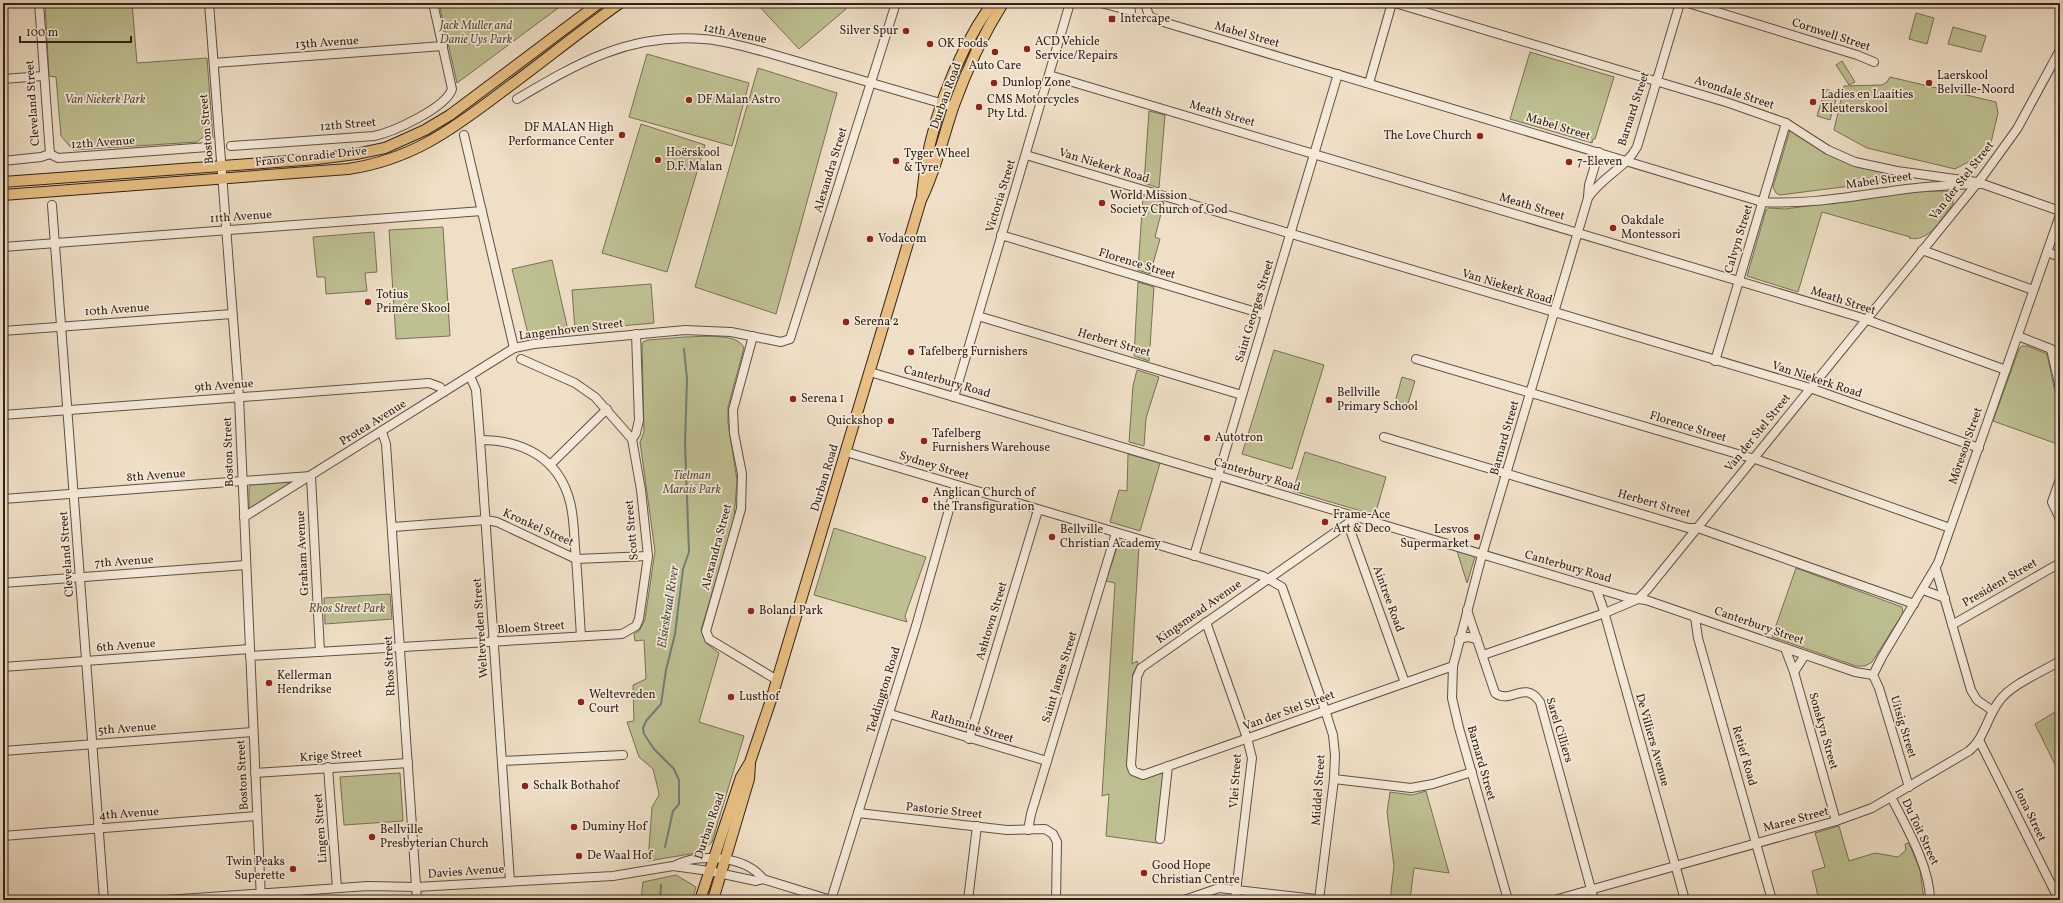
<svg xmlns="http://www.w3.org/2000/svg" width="2063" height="903" viewBox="0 0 2063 903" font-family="Vollkorn,serif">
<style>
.green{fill:#bec092;stroke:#787156}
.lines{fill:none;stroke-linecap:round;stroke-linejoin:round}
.stream{stroke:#707e78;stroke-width:2}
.minor-casing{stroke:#605144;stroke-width:10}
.major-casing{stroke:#312219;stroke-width:12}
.minor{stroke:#f5eada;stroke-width:8}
.major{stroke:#e8c083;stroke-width:10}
.poi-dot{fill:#8f2418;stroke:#f5eada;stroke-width:1.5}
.labels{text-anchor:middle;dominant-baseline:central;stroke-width:3.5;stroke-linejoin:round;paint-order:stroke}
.poi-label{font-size:12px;fill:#312219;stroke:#f5eada;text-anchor:start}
.park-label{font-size:12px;font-style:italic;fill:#5b513d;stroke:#f5eada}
.street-label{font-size:12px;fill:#312219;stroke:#f5eada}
.water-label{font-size:13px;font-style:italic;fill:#505049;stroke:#f5eada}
</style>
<rect width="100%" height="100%" fill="#efdfc6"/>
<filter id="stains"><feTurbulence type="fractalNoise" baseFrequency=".005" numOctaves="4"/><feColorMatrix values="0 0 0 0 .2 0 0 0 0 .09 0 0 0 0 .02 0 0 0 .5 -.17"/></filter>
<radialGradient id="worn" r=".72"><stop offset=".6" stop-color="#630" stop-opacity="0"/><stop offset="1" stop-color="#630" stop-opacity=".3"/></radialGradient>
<g class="green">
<path d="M45 3H132L137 63 207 58 213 138 203 137 197 142 73 150 61 136 56 77 49 76Z"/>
<path d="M439 3H565L457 83Z"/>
<path d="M756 3H841L846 9 799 49Z"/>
<path d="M1916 13 1934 18 1927 44 1909 39Z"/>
<path d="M1953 27 1986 36 1981 52 1948 44Z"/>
<path d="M1530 52 1614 77 1595 139H1593L1592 143 1510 119Z"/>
<path d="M647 54 749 83 732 146 629 117Z"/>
<path d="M1842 61 1855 82 1849 85 1836 65Z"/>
<path d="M758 68 837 93 776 314 695 287Z"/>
<path d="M1890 77 1996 102 1998 113 1989 151 1955 169 1867 148 1834 130 1844 86 1882 85 1887 82Z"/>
<path d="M1825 89 1838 93 1830 120 1817 116Z"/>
<path d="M1149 111 1165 115 1159 188 1144 183Z"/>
<path d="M641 124 705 145 667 272 602 253Z"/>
<path d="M1790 130 1830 153 1912 175 1913 178 1780 195 1776 193 1773 187Z"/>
<path d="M1919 191H1947L1953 196V204C1942 218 1929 243 1909 238L1910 237 1822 212 1798 292 1747 276 1766 210 1769 208 1785 209Z"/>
<path d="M1143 196 1164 202 1155 237 1160 239 1150 274 1138 270Z"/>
<path d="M443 227 450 336 396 339 389 230Z"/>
<path d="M374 232 377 272 365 273 367 291 326 294 325 277H317L313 237Z"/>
<path d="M552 260 568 330 528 334 512 269Z"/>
<path d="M1138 282 1154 287 1149 361 1134 356Z"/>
<path d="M651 284 654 323 575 330 572 290Z"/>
<path d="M684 337C699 337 738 332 744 348L728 407V423L737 480 734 519 701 630 706 643 719 653 699 722 744 736 712 842 702 852 648 861 652 807 659 795 658 789 653 769 639 757 627 722 634 721 633 685 646 679 644 640 635 641 634 634 640 630 645 619 655 551 640 442 644 432 642 346 643 342 648 340Z"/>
<path d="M2022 346H2027L2047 354 2060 416V445L1993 421 2019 349Z"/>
<path d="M1274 350 1324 365 1292 469 1242 454Z"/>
<path d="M1137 370 1159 377 1146 418 1144 446 1129 442 1133 386Z"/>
<path d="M1402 377 1415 381 1406 410 1394 406Z"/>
<path d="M1305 452 1386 477 1375 515 1293 491Z"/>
<path d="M1128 454 1160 463 1140 531 1110 522 1119 490 1127 491Z"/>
<path d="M288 482 290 484 251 508 249 507V487L251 485Z"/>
<path d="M834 528 926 557 905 616 907 622 814 595Z"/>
<path d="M1121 540 1139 546 1132 664 1137 661 1138 664 1133 674 1127 766C1133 785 1151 776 1165 771L1157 843 1106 836 1109 794 1102 796 1115 583 1106 581 1119 541Z"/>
<path d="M1457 551 1475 557 1467 583Z"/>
<path d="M1796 568 1902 607 1903 613 1872 662 1865 666H1856L1772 637Z"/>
<path d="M390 594 392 619 325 624 324 598Z"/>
<path d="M2060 709V775L2035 724Z"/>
<path d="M400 773 403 821 344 825 340 777Z"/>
<path d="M1426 791 1449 873 1414 868 1410 900H1390L1394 866 1387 812 1390 792 1412 795Z"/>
<path d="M1839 826 1849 861 1875 853 1898 857 1906 850 1905 844 1909 843 1920 870 1924 900H1819L1812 871 1825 867 1815 833Z"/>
<path d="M676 875 696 887 692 900H641L643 882Z"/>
</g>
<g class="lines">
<g class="stream">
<path d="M665 847 673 811 679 804V780L674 769 654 749 644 734 643 728 646 721 661 704 666 670 675 634 683 569 689 552 685 443 687 379 684 349"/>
<path d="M660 900 661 885"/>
</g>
<g class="minor-casing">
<g id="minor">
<path d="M39 3 50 154"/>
<path d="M209 3 239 397 261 900"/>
<path d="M1101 3 1131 11"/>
<path d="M1145 3 1149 16 1160 21 1762 202C1809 205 1853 196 1899 190 1926 186 1954 185 1981 184"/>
<path d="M1395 3 1729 103 1786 123 1828 150 1855 162 1897 171 1977 182 2060 211"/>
<path d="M1688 3 1857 55 1874 62"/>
<path d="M214 63 443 46"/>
<path d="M1049 75 1859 317 2006 370"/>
<path d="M3 79 43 76"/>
<path d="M1369 83 1392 3"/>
<path d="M517 99C578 63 629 33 703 39 724 40 745 47 765 52L954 107"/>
<path d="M464 135 514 348"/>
<path d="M231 146 374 136C393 132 446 108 452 89L433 3"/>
<path d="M50 154 58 158 208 147"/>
<path d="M1026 155 1810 388 1979 448"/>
<path d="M3 161 41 157 50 154"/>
<path d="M1588 197 1589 185 1599 152"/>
<path d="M52 205 104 900"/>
<path d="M1001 235 1266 315"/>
<path d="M3 247 482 211"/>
<path d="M1922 250 2033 290"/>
<path d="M2047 252 2060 257"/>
<path d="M978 316 1242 395"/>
<path d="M3 331 232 314"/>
<path d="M753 336 733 410 734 433 742 474 741 509 706 631 709 639 777 680"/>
<path d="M2018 336 2051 349 2060 388"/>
<path d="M1416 359 1758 460 1950 528"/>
<path d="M1715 361 1786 123"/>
<path d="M870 372 1629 598 1646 600 1855 672 1873 675"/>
<path d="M470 376 476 390 480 440 510 881"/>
<path d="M954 397 1070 3"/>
<path d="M3 415 429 383 440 387 444 392"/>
<path d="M382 432 386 444 417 900"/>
<path d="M1384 437 1688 528H1698L1914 604"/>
<path d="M632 439 636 433 639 420 636 334"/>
<path d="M480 440C523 440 559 458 570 502 574 517 574 533 575 548 578 577 579 607 581 636"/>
<path d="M846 452 1263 576 1282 587 1325 710 1333 735 1335 755 1334 779 1319 900"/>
<path d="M550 465 607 409"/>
<path d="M2060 479 2052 502 2060 519"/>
<path d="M3 499 311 476 320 652"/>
<path d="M244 517 514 348 534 344 685 330 731 332 781 342 790 339 896 3"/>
<path d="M1357 517 1141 668 1137 677 1131 765 1133 771 1143 775 1453 666"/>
<path d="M1348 524 1405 683"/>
<path d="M393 527 486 520 497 522 576 559 648 556"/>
<path d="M1194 556 1338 74"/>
<path d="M1936 569 1971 690 1977 700 1993 711"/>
<path d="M3 583 246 565"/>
<path d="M1596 588 1603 608 1685 900"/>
<path d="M1923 590 1945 598"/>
<path d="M1467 610 1495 693C1511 705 1524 679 1540 702L1594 900"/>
<path d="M1695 617 1698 638 1772 900"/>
<path d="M1206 622 1247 738 1252 758 1235 900"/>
<path d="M1952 625 2060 563"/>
<path d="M1459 639 1468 637 1477 639"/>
<path d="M1785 648 1794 672 1836 821"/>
<path d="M1483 655 1605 613 1638 599 1646 591 1983 176 2017 129 2060 50"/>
<path d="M250 656 622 634 636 626 639 619 648 556 641 490 632 439 595 397 575 383 521 359"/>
<path d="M3 667 250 649"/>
<path d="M1794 672 1805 655"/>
<path d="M1873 675 1882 657 1938 563 2060 215"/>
<path d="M1873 675 1879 688 1909 787"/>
<path d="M890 714 1047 761"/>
<path d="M969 739 1038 510"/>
<path d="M1979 740 2059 900"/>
<path d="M3 751 253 732"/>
<path d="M502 761 623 755"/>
<path d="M328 767 337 888"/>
<path d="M255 773 408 763"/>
<path d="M1334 779 1411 788 1433 784 1472 772"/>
<path d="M1891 797C1906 826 1930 867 1930 900"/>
<path d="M858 813 1007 830 1045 829 1053 834 1057 842 1056 900"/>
<path d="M1028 830 1031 814 1116 533"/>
<path d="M3 836 257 816"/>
<path d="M1160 839 1168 766"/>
<path d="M674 866C698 852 746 856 763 879"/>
<path d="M166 900 368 886 416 887 613 876 673 866 709 871 756 881 763 879 831 900"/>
<path d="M831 900 916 626 956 485"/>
<path d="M968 900 977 826"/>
<path d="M1184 900 1219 888 1325 900"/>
<path d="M1508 900 1459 728 1452 698 1453 666 1482 555 1588 198C1601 177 1626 168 1637 147L1680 3"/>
<path d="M1554 900 1836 821 1872 808 1969 751C1985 738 1987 716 2000 700 2012 684 2042 672 2060 661"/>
</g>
</g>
<g class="major-casing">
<g id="major">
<path d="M3 182 317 159 356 154 385 148 425 130 450 115 599 3"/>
<path d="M922 194C928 128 953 59 992 3"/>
<path d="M3 195 348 169C410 160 450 131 499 94 540 64 579 32 620 3"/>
<path d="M700 900 741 777 750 762 771 700 921 200C936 170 943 137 954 105 967 69 983 35 1003 3"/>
<path d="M713 900 749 779 750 764"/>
</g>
</g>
<use href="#minor" class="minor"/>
<use href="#major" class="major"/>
</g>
<g class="poi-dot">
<rect x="1108" y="15" width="8" height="8" rx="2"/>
<circle cx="906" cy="31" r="4"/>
<circle cx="930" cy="44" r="4"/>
<circle cx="1027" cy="49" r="4"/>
<circle cx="995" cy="52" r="4"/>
<circle cx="994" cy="83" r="4"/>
<circle cx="1929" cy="83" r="4"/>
<circle cx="689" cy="100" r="4"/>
<circle cx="1813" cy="102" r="4"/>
<circle cx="979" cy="107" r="4"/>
<circle cx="622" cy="135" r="4"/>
<circle cx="1480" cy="136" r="4"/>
<circle cx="658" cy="160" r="4"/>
<circle cx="896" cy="161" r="4"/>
<circle cx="1569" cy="162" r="4"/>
<circle cx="1102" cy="203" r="4"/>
<circle cx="1613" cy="228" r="4"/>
<circle cx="870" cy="239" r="4"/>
<circle cx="368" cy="302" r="4"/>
<circle cx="846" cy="322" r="4"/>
<circle cx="911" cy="352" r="4"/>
<circle cx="793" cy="399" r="4"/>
<circle cx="1329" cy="400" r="4"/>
<circle cx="891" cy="421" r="4"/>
<circle cx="1207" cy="438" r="4"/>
<circle cx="924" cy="441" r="4"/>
<circle cx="925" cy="500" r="4"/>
<circle cx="1325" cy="522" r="4"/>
<circle cx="1052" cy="537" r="4"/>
<circle cx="1477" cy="537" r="4"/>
<circle cx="751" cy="611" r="4"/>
<circle cx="269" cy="683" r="4"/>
<circle cx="731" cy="697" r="4"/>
<circle cx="581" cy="702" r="4"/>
<circle cx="525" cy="786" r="4"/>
<circle cx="574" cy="827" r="4"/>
<circle cx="372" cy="837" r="4"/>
<circle cx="579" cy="856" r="4"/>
<circle cx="293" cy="869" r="4"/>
<circle cx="1144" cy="873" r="4"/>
</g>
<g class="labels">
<g class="poi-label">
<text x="1120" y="19">Intercape</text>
<text x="898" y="31" text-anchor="end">Silver Spur</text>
<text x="1035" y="42">ACD Vehicle<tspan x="1035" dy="14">Service/Repairs</tspan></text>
<text x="938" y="44">OK Foods</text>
<text x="995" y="66" text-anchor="middle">Auto Care</text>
<text x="1937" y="76">Laerskool<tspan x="1937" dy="14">Belville-Noord</tspan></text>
<text x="1002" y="83">Dunlop Zone</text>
<text x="1821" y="95">Ladies en Laaities<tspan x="1821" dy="14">Kleuterskool</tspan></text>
<text x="697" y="100">DF Malan Astro</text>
<text x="987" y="100">CMS Motorcycles<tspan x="987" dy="14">Pty Ltd.</tspan></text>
<text x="614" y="128" text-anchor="end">DF MALAN High<tspan x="614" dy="14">Performance Center</tspan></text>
<text x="1472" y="136" text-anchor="end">The Love Church</text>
<text x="666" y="153">Hoërskool<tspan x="666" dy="14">D.F. Malan</tspan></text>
<text x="904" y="154">Tyger Wheel<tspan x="904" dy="14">&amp; Tyre</tspan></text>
<text x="1577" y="162">7-Eleven</text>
<text x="1110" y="196">World Mission<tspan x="1110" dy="14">Society Church of God</tspan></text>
<text x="1621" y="221">Oakdale<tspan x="1621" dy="14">Montessori</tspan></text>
<text x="878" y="239">Vodacom</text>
<text x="376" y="295">Totius<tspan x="376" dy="14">Primêre Skool</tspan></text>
<text x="854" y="322">Serena 2</text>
<text x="919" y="352">Tafelberg Furnishers</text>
<text x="1337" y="393">Bellville<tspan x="1337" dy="14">Primary School</tspan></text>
<text x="801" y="399">Serena 1</text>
<text x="883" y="421" text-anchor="end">Quickshop</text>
<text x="932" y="434">Tafelberg<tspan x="932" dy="14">Furnishers Warehouse</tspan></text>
<text x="1215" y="438">Autotron</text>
<text x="933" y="493">Anglican Church of<tspan x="933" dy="14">the Transfiguration</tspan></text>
<text x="1333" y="515">Frame-Ace<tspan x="1333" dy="14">Art &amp; Deco</tspan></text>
<text x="1060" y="530">Bellville<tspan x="1060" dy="14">Christian Academy</tspan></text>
<text x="1469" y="530" text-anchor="end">Lesvos<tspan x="1469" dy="14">Supermarket</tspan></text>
<text x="759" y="611">Boland Park</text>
<text x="277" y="676">Kellerman<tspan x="277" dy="14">Hendrikse</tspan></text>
<text x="589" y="695">Weltevreden<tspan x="589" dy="14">Court</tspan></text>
<text x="739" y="697">Lusthof</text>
<text x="533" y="786">Schalk Bothahof</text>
<text x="582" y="827">Duminy Hof</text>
<text x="380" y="830">Bellville<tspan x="380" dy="14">Presbyterian Church</tspan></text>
<text x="587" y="856">De Waal Hof</text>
<text x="285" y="862" text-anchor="end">Twin Peaks<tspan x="285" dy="14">Superette</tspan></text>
<text x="1152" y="866">Good Hope<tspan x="1152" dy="14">Christian Centre</tspan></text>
</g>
<g class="park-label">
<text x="476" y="26">Jack Muller and<tspan x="476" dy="14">Danie Uys Park</tspan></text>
<text x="105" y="100">Van Niekerk Park</text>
<text x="692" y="476">Tielman<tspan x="692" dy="14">Marais Park</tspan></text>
<text x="347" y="609">Rhos Street Park</text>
</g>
<g class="street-label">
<text transform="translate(735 34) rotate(11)">12th Avenue</text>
<text transform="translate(1247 35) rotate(16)">Mabel Street</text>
<text transform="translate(1831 35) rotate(18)">Cornwell Street</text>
<text transform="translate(327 43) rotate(-4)">13th Avenue</text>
<text transform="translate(1734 93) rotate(18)">Avondale Street</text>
<text transform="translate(946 96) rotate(-70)">Durban Road</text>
<text transform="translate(33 103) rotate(-94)">Cleveland Street</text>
<text transform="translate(1634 109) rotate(-72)">Barnard Street</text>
<text transform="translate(1222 114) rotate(16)">Meath Street</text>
<text transform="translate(348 125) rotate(-5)">12th Street</text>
<text transform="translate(1558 127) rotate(17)">Mabel Street</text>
<text transform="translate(207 129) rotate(-95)">Boston Street</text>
<text transform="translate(103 143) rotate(-4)">12th Avenue</text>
<text transform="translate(311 157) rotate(-6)">Frans Conradie Drive</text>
<text transform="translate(1104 166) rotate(17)">Van Niekerk Road</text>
<text transform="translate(831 170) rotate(-73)">Alexandra Street</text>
<text transform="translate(1879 181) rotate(-8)">Mabel Street</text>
<text transform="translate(1962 181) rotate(-52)">Van der Stel Street</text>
<text transform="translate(1001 196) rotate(-73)">Victoria Street</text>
<text transform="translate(1532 207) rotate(17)">Meath Street</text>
<text transform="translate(241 217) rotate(-4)">11th Avenue</text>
<text transform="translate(1739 239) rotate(-73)">Calvyn Street</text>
<text transform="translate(1137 264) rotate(17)">Florence Street</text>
<text transform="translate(1507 287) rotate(17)">Van Niekerk Road</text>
<text transform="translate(1843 301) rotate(18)">Meath Street</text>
<text transform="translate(117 310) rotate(-4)">10th Avenue</text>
<text transform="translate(1255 311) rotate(-73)">Saint Georges Street</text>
<text transform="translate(571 330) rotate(-7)">Langenhoven Street</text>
<text transform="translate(1114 343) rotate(16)">Herbert Street</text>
<text transform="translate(1817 380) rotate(18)">Van Niekerk Road</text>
<text transform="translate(947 382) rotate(16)">Canterbury Road</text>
<text transform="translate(224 386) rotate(-4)">9th Avenue</text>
<text transform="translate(373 423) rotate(-32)">Protea Avenue</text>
<text transform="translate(1688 427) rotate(17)">Florence Street</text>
<text transform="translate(1758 433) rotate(-51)">Van der Stel Street</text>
<text transform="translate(1505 438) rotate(-74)">Barnard Street</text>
<text transform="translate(1966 446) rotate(-71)">Môreson Street</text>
<text transform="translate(229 452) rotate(-92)">Boston Street</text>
<text transform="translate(934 466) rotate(17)">Sydney Street</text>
<text transform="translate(1257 475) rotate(17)">Canterbury Road</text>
<text transform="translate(156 476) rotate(-4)">8th Avenue</text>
<text transform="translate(825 478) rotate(-73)">Durban Road</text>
<text transform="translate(1654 504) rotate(16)">Herbert Street</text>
<text transform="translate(538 528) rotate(24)">Kronkel Street</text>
<text transform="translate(632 530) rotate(-95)">Scott Street</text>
<text transform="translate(717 547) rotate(-75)">Alexandra Street</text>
<text transform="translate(303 553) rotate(-93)">Graham Avenue</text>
<text transform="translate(67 554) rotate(-94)">Cleveland Street</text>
<text transform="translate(124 562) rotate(-4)">7th Avenue</text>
<text transform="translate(1568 567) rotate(16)">Canterbury Road</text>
<text transform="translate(2000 583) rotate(-30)">President Street</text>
<text transform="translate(1388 599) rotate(70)">Aintree Road</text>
<text transform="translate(1199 612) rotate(-35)">Kingsmead Avenue</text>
<text transform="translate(992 621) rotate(-73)">Ashtown Street</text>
<text transform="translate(1759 626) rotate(19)">Canterbury Street</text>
<text transform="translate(481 628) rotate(-94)">Weltevreden Street</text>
<text transform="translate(531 628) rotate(-4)">Bloem Street</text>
<text transform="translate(126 646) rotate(-4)">6th Avenue</text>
<text transform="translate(390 666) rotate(-93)">Rhos Street</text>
<text transform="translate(1060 677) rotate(-73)">Saint James Street</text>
<text transform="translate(884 690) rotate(-73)">Teddington Road</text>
<text transform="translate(1289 711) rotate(-20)">Van der Stel Street</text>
<text transform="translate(972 727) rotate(17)">Rathmine Street</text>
<text transform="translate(1903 727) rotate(73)">Uitsig Street</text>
<text transform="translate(127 729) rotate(-4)">5th Avenue</text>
<text transform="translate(1559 730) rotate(73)">Sarel Cilliers</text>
<text transform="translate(1823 731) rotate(74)">Sonskyn Street</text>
<text transform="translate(1652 740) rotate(74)">De Villiers Avenue</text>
<text transform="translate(331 756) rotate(-4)">Krige Street</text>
<text transform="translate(1744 756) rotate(74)">Retief Road</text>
<text transform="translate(1481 763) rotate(74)">Barnard Street</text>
<text transform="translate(243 775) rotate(-93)">Boston Street</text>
<text transform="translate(1236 781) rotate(-86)">Vlei Street</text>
<text transform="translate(1319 790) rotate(-86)">Middel Street</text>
<text transform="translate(944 811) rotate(6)">Pastorie Street</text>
<text transform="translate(129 814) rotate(-4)">4th Avenue</text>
<text transform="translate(2030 815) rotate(64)">Iona Street</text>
<text transform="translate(1796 820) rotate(-15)">Maree Street</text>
<text transform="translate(710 826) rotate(-71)">Durban Road</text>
<text transform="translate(321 828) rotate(-94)">Lingen Street</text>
<text transform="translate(1920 832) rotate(65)">Du Toit Street</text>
<text transform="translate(466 872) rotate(-4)">Davies Avenue</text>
</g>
<g class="water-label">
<text transform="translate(669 607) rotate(-81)">Elsieskraal River</text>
</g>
</g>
<rect width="2063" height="903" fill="none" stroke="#efdfc6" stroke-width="16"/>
<rect x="4" y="4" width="2055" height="895" fill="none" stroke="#312219" stroke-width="2"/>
<rect x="8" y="8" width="2047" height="887" fill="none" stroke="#312219"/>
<path d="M20 36v6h111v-6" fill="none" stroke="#312219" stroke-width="2"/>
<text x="26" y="36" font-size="12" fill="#312219" stroke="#f5eada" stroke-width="3" paint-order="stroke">100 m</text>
<rect width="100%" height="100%" filter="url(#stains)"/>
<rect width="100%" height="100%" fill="url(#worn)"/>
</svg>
